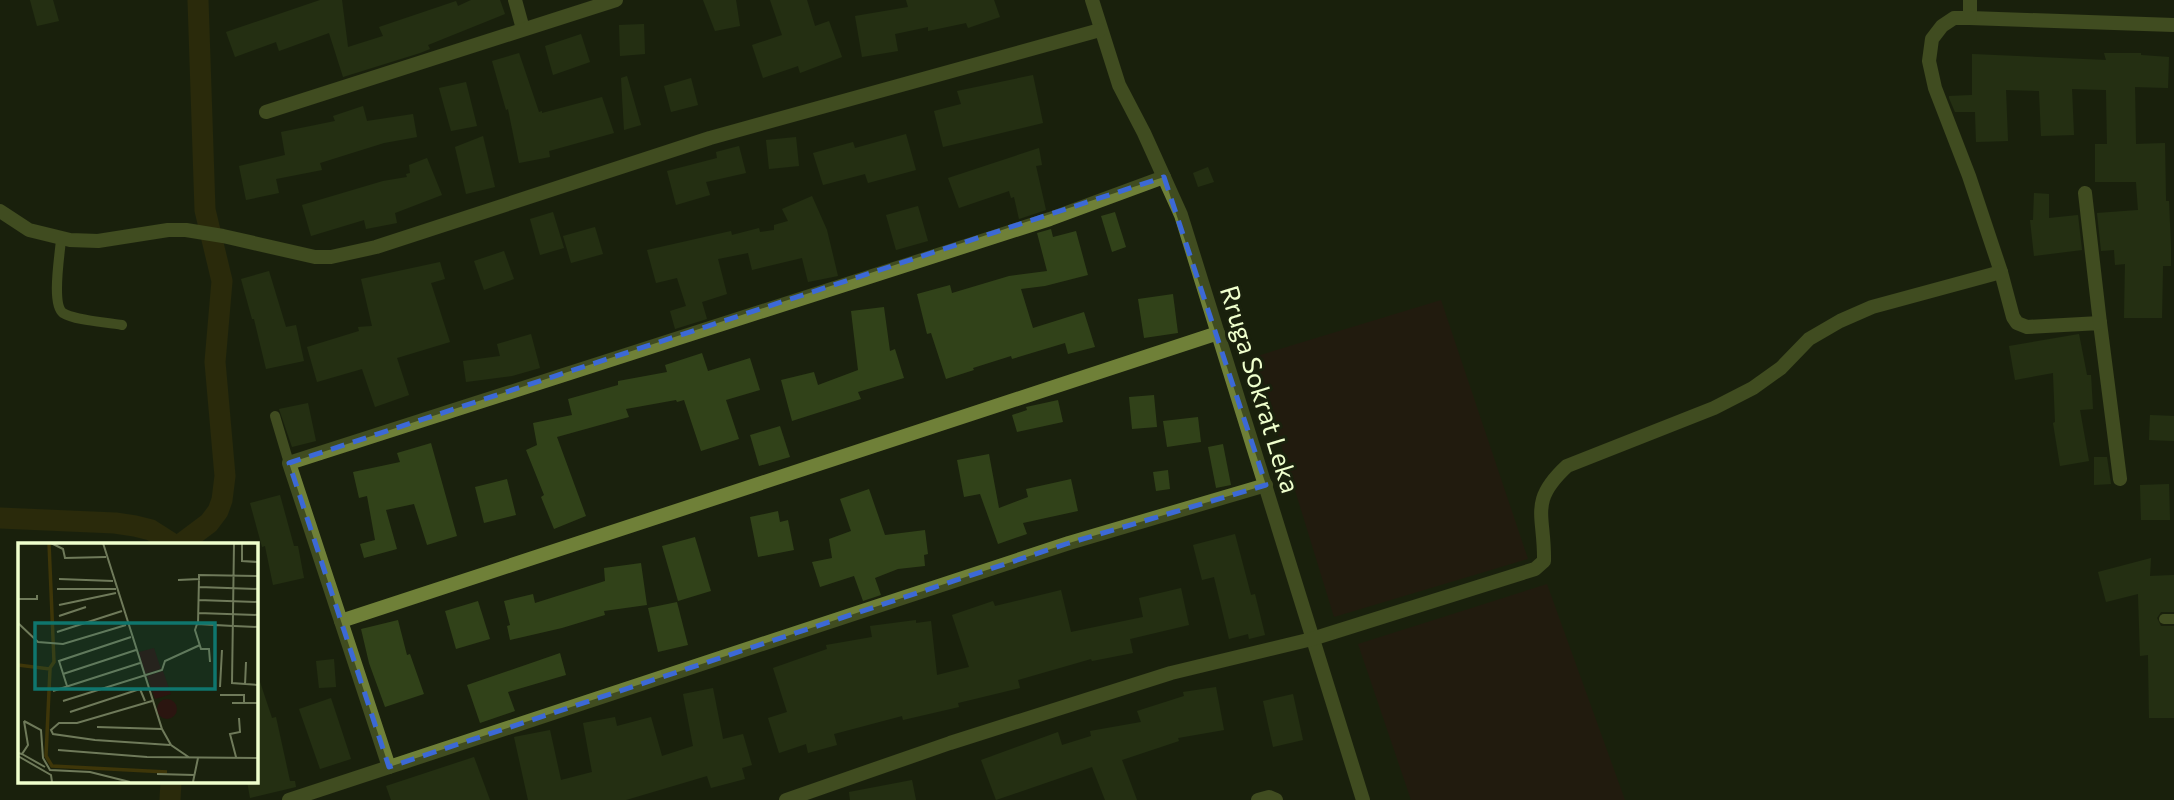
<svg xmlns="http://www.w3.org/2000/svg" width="2174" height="800" viewBox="0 0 2174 800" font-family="Commissioner,sans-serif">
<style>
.green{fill:#2b1510}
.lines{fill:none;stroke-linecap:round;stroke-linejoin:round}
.canal{stroke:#3e3609;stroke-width:21}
.building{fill:#314219}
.lane{stroke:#6f8038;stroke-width:10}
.street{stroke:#6f8038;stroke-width:14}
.marked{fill:none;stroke:#3c69d6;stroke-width:5;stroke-dasharray:14 9;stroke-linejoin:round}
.labels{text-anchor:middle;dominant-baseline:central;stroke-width:6;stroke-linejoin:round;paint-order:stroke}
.street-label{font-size:26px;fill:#efffcd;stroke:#1a210d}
.inset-river{fill:none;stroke:#3e3609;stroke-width:3.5}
.inset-road{fill:none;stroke:#6f7a5a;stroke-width:2}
.view{fill:#0f766e;fill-opacity:0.15;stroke:#0f766e;stroke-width:3.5}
.inset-edge{fill:none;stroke:#efffcd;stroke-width:3.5}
</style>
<rect width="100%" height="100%" fill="#1a210d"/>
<g class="green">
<path d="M1441 300 1528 559 1334 617 1254 357Z"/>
<path d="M1547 584 1625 800H1411L1358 644Z"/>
</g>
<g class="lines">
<g class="canal">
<path d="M0 518 115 523 135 526 151 530 173 544"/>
<path d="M181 544 209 523 218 511 222 500 225 476 215 362 222 281 205 210 198 0"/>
<path d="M170 800 171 781"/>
</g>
</g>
<g class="building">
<path d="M30 0H53L59 21 37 26Z"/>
<path d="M320 0H342L348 47 383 36 379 27 456 1 458 6 471 0H500L505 14 428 45 430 49 420 53 343 77 329 33 279 51 276 42 235 57 226 32Z"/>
<path d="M703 0H736L740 26 715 31Z"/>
<path d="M770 0H807L815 26 829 21 842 57 800 73 798 66 763 78 752 45 782 35Z"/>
<path d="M906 0H994L1000 17 968 28 966 23 928 31V27L895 34 898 51 862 57 855 16 908 7Z"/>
<path d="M644 24 645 54 620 56 619 25Z"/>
<path d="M581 34 590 62 553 75 545 46Z"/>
<path d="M519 53 539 112 542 111V113L602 97 614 133 549 151 550 157 519 163 508 109 506 110 492 61Z"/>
<path d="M2104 53H2141V55L2169 57 2168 88 2135 87 2136 144 2165 143 2166 201H2169L2171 248V266H2163L2162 318H2124L2125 264 2115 265 2114 250 2101 251 2097 213 2138 210 2136 182H2095V144H2107L2106 90 2072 89 2074 135 2041 136 2039 91 2006 90 2008 141 1976 142 1975 112H1955L1949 98V96L1972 95V54L2106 60Z"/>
<path d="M1033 75 1043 123 943 147 934 111 961 104 957 91Z"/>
<path d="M627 76 641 125 624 130 621 78Z"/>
<path d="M691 78 698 105 671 112 664 86Z"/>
<path d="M466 82 477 126 451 131 439 88Z"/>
<path d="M363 106 367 121 413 114 417 137 384 143 320 163 322 170 276 179 279 193 246 200 239 166 285 155 281 132 335 121 333 116Z"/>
<path d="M906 134 916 170 868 183 865 174 823 185 813 153 853 142 855 148Z"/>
<path d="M483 136 495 187 466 194 455 147Z"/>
<path d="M796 137 799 166 769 169 766 140Z"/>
<path d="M739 146 746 173 706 182 710 195 676 205 667 171 717 158 716 152Z"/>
<path d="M1039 148 1042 165 1036 166 1046 210 1019 219 1014 197 1011 198 1009 191 959 208 948 178Z"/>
<path d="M427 158 442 195 395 213 397 223 366 229 364 220 311 236 302 205 383 181 407 177 406 174 410 173 409 165Z"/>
<path d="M1208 167 1214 182 1198 187 1193 173Z"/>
<path d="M2034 193 2049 194V218L2078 215 2082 250 2034 256 2030 220H2033Z"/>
<path d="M812 196 827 230 838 276 808 282 802 258 752 270 748 253 718 259 727 294 702 302 707 319 675 329 670 311 686 306 677 278 656 283 647 250 731 231 732 235 759 228 760 232 774 230V225L788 221 782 209Z"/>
<path d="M918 206 928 241 896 250 886 215Z"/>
<path d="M553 212 564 248 540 255 530 219Z"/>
<path d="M1115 212 1126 247 1112 252 1101 216Z"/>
<path d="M595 227 603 254 571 263 563 236Z"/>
<path d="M1051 229 1053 237 1076 231 1088 275 1045 286 1021 289 1033 328 1084 312 1095 347 1068 354 1065 343 1012 359 1011 356 973 368 974 370 946 379 931 333 927 334 917 294 950 285 952 293 1009 276 1047 271 1037 233Z"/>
<path d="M504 251 514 279 484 290 474 261Z"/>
<path d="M440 262 445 279 431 283 450 342 397 358 409 395 375 407 362 369 317 382 307 347 359 331 358 327 372 326 361 279Z"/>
<path d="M269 271 286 327 296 325 304 361 266 369 254 319H252L241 279Z"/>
<path d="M1173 294 1178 333 1144 338 1138 299Z"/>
<path d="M884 307 890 351 895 349 904 378 858 392 861 399 792 421 781 380 814 372 818 385 858 370 851 311Z"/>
<path d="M531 334 540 368 512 376 466 382 463 361 500 356 497 344Z"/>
<path d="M2079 334 2087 375H2091L2093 409 2080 410 2089 461 2060 466 2053 423 2055 422 2053 373 2015 380 2009 346Z"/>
<path d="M702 353 708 371 750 358 760 390 726 400 739 439 701 451 684 400 677 402 676 400 626 409 629 417 557 437 586 516 554 529 541 497 544 495 526 450 537 445 533 423 572 415 568 399 618 385V381L667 372 665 365Z"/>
<path d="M1154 395 1157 427 1132 429 1129 397Z"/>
<path d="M1058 400 1063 422 1017 432 1012 415 1027 410 1026 407Z"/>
<path d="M308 403 316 441 292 447 279 409Z"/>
<path d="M2150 415 2174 416V441L2149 440Z"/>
<path d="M1198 417 1201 442 1167 447 1163 421Z"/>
<path d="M780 426 790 457 759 466 750 435Z"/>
<path d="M431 443 457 536 427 545 414 504 386 510 397 549 364 558 360 544 375 540 367 496 359 498 353 472 400 462 397 453Z"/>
<path d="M1223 444 1231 485 1216 488 1208 447Z"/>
<path d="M989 454 999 508 1028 497 1026 489 1071 479 1078 511 1023 523 1027 534 998 544 980 494 964 497 957 460Z"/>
<path d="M2094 457H2107L2111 484 2094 485Z"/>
<path d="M1168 470 1170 489 1156 491 1153 472Z"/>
<path d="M507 479 516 515 484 523 475 487Z"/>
<path d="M2169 484 2170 520H2141L2140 485Z"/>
<path d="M869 489 885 535 925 530 928 554 924 555 925 566 898 569 875 578 881 595 863 601 854 576 820 587 812 562 832 558 829 539 851 531 840 499Z"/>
<path d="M280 495 294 546H298L304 578 273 585 265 546 262 547 250 503Z"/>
<path d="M778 511 780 522 788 520 794 550 758 557 750 517Z"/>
<path d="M1235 534 1251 595 1255 594 1265 635 1249 639 1248 634 1229 639 1214 577 1202 580 1193 545Z"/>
<path d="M695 537 711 591 678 601 662 546Z"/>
<path d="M2151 558 2150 576 2174 575V612H2161L2157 618 2161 626H2174V718H2149L2148 655 2140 656 2138 594 2106 602 2098 572Z"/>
<path d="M641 563 647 605 604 611 605 615 562 628 510 640 507 626 510 625 504 601 533 594 535 603 605 581 604 568Z"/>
<path d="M1181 588 1189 625 1130 639 1133 653 1092 661 1091 659 1018 680 1020 688 958 703 959 707 903 720 902 716 834 734 837 745 808 753 806 744 779 753 768 718 787 712 773 668 827 649 826 645 872 637 870 626 916 620V623L931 621 937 675 969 667 952 615 993 601 995 606 1061 590 1071 632 1143 617 1139 598Z"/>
<path d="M478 601 490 639 456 649 445 611Z"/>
<path d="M677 602 688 645 658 652 648 608Z"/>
<path d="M398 620 407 655 410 654 424 694 385 707 369 663 361 629Z"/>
<path d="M560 653 566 675 508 692 515 711 480 723 467 685Z"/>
<path d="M334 659 336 687 319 688 316 661Z"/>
<path d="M258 676 272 718 276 717 290 781H295L296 787 250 798 247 781H256V677Z"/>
<path d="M1216 687 1224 730 1178 738 1179 741 1122 760 1137 800H1105L1092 767 996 800 981 760 1058 732 1062 745 1091 736 1090 731 1141 722 1137 711 1184 696 1183 692Z"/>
<path d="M713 688 723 739 743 734 752 765 742 768 745 779 711 788 707 776 626 800H528L514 737 550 730 561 780 592 772 583 723 615 717 617 726 651 717 662 756 693 746 683 694Z"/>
<path d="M1293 694 1303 740 1273 747 1263 701Z"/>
<path d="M331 698 351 759 320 769 299 709Z"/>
<path d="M474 757 490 800H391L386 786Z"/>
<path d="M912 780 916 800H850L849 792Z"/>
</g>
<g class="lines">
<g class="lane">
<path d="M61 239C60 255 51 304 63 313 76 321 107 322 122 325"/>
<path d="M275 416 289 463"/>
<path d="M2164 619H2174"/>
</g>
<g class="street">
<path d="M515 0 523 29"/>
<path d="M1092 0 1119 85 1144 133 1181 215 1363 800"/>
<path d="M1970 0V18L2174 25"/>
<path d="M1970 18H1954L1942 26 1932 39 1929 61 1935 88 1969 176 2001 272 2013 317 2017 323 2027 327 2100 323 2120 479"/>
<path d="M266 112 616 0"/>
<path d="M2085 193 2100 323"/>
<path d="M0 211 29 230 70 240 98 241 168 230H186L223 236 315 257H331L376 247 710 138 1100 30"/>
<path d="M341 621 1218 333"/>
<path d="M389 767 289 463 1050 219 1164 177"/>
<path d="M289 800 1069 543 1266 485"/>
<path d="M786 800 950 743 1171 673 1312 639 1535 569 1544 561C1545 515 1528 502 1567 466L1714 408 1753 388 1781 368 1809 339 1840 321 1872 307 2001 272"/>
<path d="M1258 800 1269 797 1276 800"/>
</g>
</g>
<path d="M0 0H2174V800H0ZM1164 177 1266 485 1069 543 389 767 289 463Z" fill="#1a210d" fill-opacity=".55" fill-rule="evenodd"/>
<path class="marked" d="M1164 177 1266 485 1069 543 389 767 289 463Z"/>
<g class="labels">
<g class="street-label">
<text transform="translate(1261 389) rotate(73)">Rruga Sokrat Leka</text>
</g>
</g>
<g transform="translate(18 543)">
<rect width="240" height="240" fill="#1a210d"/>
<path d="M136 105 143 126 127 131 121 109ZM145 128 153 151 137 156 129 133ZM139 166a10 10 0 1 1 20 0a10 10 0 1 1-20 0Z" fill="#2b1510"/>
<path class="inset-river" d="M31 0 36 119 32 125M0 122 32 126 28 213 34 223 149 229"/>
<path class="inset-road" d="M33 0 45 6 47 15 88 14M85 0 144 186 153 202 172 215M216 0 214 140 240 142V138M224 0V18L240 19M41 36 95 38M181 36 180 81 215 83M160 37 181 36V32L240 33M181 44 240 46M39 46H98M0 56H19V52M180 57 240 59M41 62 98 50M180 70 240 72M41 73 68 64M0 80 20 99 45 101 108 82M179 81 177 87 183 106H191L192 119M197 82V111M216 83 240 84M39 89 104 68M45 131 118 107M227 142 228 119M49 143 41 118 113 94M202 144 204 107M35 148 122 120M202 152H226V160M45 158 144 127 147 118 182 102M134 158 59 180H41L33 187 35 191 77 197 152 202M214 160H240M52 169 122 146 127 158M6 178 23 187 25 215 32 227 72 229 112 239M79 184 144 186M40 207 129 214 240 215M0 210 4 211 10 202 6 178M4 211 27 224M0 213 33 232 34 239M218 214 212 191 222 189 221 175M139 231 176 232M175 239 180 215"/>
<path class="view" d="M17 80H197V146H17Z"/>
<rect width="240" height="240" class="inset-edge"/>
</g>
</svg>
